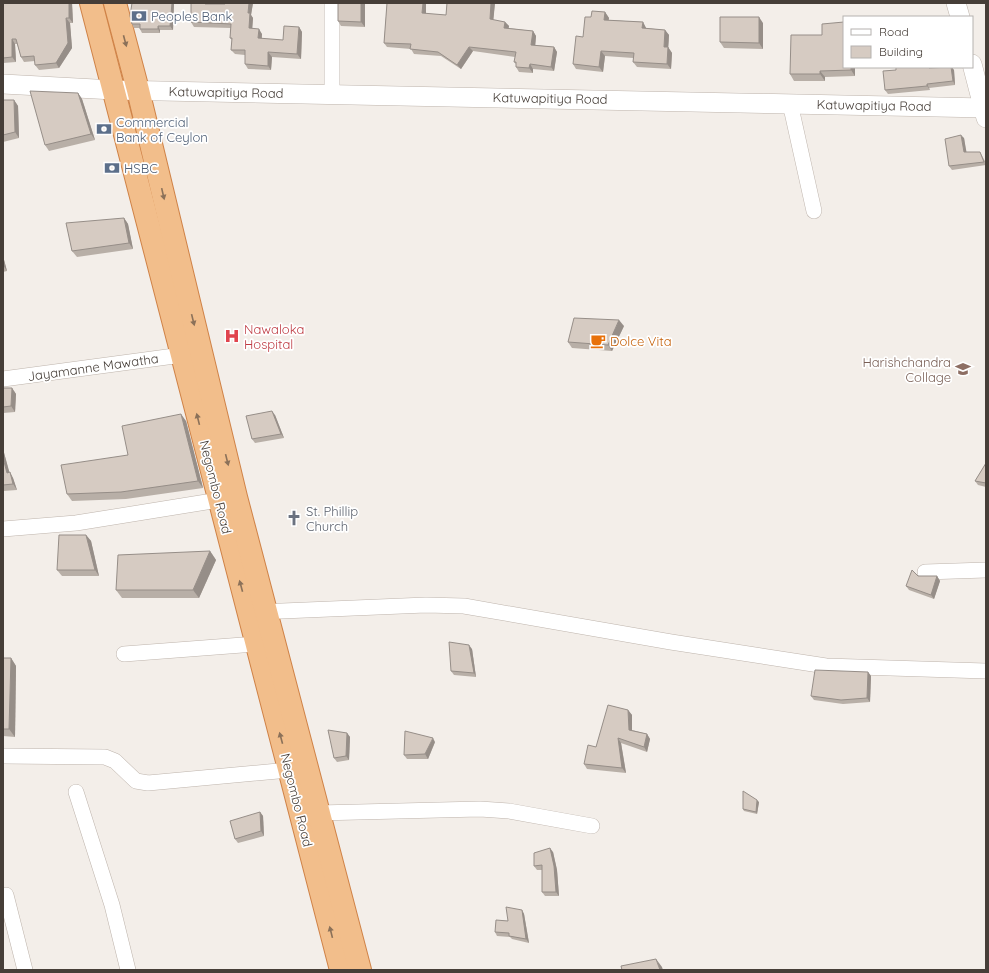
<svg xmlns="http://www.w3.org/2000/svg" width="989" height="973" viewBox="0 0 989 973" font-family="Quicksand,sans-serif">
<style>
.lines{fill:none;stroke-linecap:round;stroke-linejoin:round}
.minor-casing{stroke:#beb4ac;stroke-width:16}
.tertiary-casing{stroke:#beb4ac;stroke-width:20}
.trunk-casing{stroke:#cf8247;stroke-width:24}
.minor{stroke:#fff;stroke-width:15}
.tertiary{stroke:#fff;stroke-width:19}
.trunk{stroke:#f2be8b;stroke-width:22}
.wall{fill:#b8afa7}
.shaded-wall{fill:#968e88}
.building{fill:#d6cbc2;stroke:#968e88}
.oneway{fill:#8b7159}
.labels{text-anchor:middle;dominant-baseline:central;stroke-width:3.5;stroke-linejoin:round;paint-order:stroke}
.service-label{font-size:13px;fill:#4e5e75;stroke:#fff;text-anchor:start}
.street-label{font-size:13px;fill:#463e38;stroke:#fff}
.health-label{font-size:13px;fill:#be3a42;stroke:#fff;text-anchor:start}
.food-label{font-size:13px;fill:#c56008;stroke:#fff;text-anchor:start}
.education-label{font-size:13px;fill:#785e54;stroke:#fff;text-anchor:end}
.worship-label{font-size:13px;fill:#5b616d;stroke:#fff;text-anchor:start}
</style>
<rect width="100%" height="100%" fill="#f3eee9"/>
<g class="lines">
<g class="minor-casing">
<g id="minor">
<path d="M332 94V3"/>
<path d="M790 103 814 211"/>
<path d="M3 379 182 355"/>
<path d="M3 529 76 523 219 500"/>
<path d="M925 572 986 570"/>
<path d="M258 612 426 605 464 606 671 642 826 666 986 671"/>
<path d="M124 654 256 644"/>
<path d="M3 756 105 757 115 761 136 781 148 783 289 770"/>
<path d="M76 792 112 905 128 970"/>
<path d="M318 813 480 809 509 811 592 826"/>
<path d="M6 895 25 970"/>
</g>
</g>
<g class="tertiary-casing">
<g id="tertiary">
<path d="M956 3 960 17"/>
<path d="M972 64 986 118"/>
<path d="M3 84 114 90 986 108"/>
</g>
</g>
<g class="trunk-casing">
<g id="trunk">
<path d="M91 3 341 970"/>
<path d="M115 3 138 90 236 497 360 970"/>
</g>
</g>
<use href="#minor" class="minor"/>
<use href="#tertiary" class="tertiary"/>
<use href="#trunk" class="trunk"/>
</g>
<g class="wall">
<path d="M3 3H72L73 23H70L72 48 59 68 39 70 35 65V61L24 62 21 57 17 44H15L16 62 3 63Z"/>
<path d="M174 3 173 30H160V33H142L140 29V28H134L132 24Z"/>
<path d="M226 3H253L251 15 253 18 252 28 262 34V39L283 40 299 27 302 32 301 59 272 57 271 70 248 69 245 64V55L235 54 231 50 232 40 230 38 231 28 194 27 191 22 209 4H225Z"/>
<path d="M338 3H365V27L341 26 338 21Z"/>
<path d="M387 3H426V14L446 15 447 3H495L493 20 505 22 509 26 508 28 533 31 536 36 535 45 554 47 557 52 554 71 533 69V73L519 72 516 67V64L514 62 515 57 473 51 461 69 441 56 414 54 411 49 387 47 384 43Z"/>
<path d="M605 12 609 18 608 20 643 22 646 28 665 30 669 35 668 47 672 53 671 69 637 67 633 62V58L605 56 603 72 576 69 573 64 591 17Z"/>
<path d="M763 23V49L724 48 720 42Z"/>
<path d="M844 67H855V76L825 77V81H794L790 74Z"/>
<path d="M932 67 954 70 955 85 929 88 930 90 888 94 885 90Z"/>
<path d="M78 93 82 99 95 140 49 151 45 145Z"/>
<path d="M3 100H14L18 106 19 138 3 142Z"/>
<path d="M964 138 966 152H980L986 163V165L952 170 949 166Z"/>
<path d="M124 218 128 224 133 249 77 257 72 251Z"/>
<path d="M3 256 7 271 3 272Z"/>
<path d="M624 326 612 351 572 348 568 342Z"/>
<path d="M3 388H12L16 394 15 412 3 413Z"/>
<path d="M275 415 284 438 255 443 252 439Z"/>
<path d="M186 421 203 488 126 499 72 501 67 494 128 455Z"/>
<path d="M3 449 9 472 13 478 17 490 3 491Z"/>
<path d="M986 463V487L978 485 975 481Z"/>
<path d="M86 535 91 541 99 576H62L57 570Z"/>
<path d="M210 551 216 560 199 598H122L116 590Z"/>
<path d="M918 576H937L940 581 934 599 909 590 906 586Z"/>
<path d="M472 649 476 677 454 675 451 671Z"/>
<path d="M3 658H11L16 666 15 737 3 736Z"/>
<path d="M868 672 871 676 870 702 843 704 814 700 811 696Z"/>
<path d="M628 710 632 715V730L647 734 650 739 647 752 621 743 626 773 587 769 584 764 596 747Z"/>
<path d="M347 733 350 737 349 760 337 762 334 758Z"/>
<path d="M435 742 428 759H407L404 755Z"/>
<path d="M759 802 757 814 744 811 743 809Z"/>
<path d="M260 812 263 816 264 836 238 843 235 839Z"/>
<path d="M553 852 557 870 559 896H545L542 892V870H537L534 866Z"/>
<path d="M522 910 524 914 529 943 512 939 510 937 497 936 495 932Z"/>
</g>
<g class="shaded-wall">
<path d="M69 3H72L73 23 69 18Z"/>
<path d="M172 3H174L173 30 170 26Z"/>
<path d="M249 3H253L251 15 253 18 252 33 249 28 248 13Z"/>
<path d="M361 3H365V27L361 22Z"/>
<path d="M423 3H426V18L422 13Z"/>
<path d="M491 3H495L493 24 490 19Z"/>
<path d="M605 12 609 18 608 25 604 20Z"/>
<path d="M759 17 763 23V49L759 43Z"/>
<path d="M66 18 70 23 72 48 59 68 56 63Z"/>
<path d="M505 22 509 26 508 33 504 28Z"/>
<path d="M643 22 646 28V33L642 28Z"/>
<path d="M158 26 160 30V33L158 29Z"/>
<path d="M299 27 302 32 301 59 297 54Z"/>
<path d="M259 29 262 34 261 43 258 38Z"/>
<path d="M665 30 669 35 668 53 664 47Z"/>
<path d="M533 31 536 36 535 49 531 45Z"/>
<path d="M12 39 15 44 16 62 12 57Z"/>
<path d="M469 47 473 51 461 69 457 65Z"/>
<path d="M554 47 557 52 554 71 551 67Z"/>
<path d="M668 47 672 53 671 69 667 64Z"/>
<path d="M601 51 605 56 603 72 599 67Z"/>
<path d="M268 52 272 57 271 70 268 66Z"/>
<path d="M530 64 533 69V73L529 68Z"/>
<path d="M851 67H855V76L851 70Z"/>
<path d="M951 67H952L954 70 955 85 953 81Z"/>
<path d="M820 71 825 77V81L820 74Z"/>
<path d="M927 84 930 90 927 86Z"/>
<path d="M78 93 82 99 95 140 91 134Z"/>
<path d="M14 100 18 106 19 138 15 132Z"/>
<path d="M961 135 964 138 967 155 964 152Z"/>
<path d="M124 218 128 224 133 249 129 243Z"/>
<path d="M3 256 7 271 3 265Z"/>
<path d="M619 320 624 326 612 351 608 345Z"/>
<path d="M12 388 16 394 15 412 11 406Z"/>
<path d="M272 411 275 415 284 438 281 434Z"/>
<path d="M181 414 186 421 203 488 198 481Z"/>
<path d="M3 449 11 478 7 473 3 458Z"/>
<path d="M10 472 13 478 17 490 13 484Z"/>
<path d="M86 535 91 541 99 576 95 570Z"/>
<path d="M210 551 216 560 199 598 193 590Z"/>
<path d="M937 576 940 581 934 599 931 595Z"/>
<path d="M469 645 472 649 476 677 474 673Z"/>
<path d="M11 658 16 666 15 737 9 729Z"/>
<path d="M868 672 871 676 870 702 867 698Z"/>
<path d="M628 710 632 715V735L629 730Z"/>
<path d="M347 733 350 737 349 760 346 756Z"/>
<path d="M647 734 650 739 647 752 644 747Z"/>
<path d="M433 738 435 742 428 759 425 754Z"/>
<path d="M618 738 621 743 626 773 622 768Z"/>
<path d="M757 800 759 802 757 814 756 812Z"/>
<path d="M260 812 263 816 264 836 261 831Z"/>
<path d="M550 848 553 852 557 870 559 896 556 892Z"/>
<path d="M522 910 524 914 529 943 526 939Z"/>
<path d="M656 959 662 967 663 970H660Z"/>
</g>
<g class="building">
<path d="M3 3H69V18H66L68 43 56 63 35 65 34 56 21 57 16 39H12V57L3 58Z"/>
<path d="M132 3H172L170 26H158V29H140V24H132L130 16Z"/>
<path d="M191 3H205V4H225L226 3H249L248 13H250L249 28 259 29 258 38 283 40 284 26 299 27 297 54 268 52V66L245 64V50H231L232 38H230L231 24 191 22Z"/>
<path d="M338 3H361V22L338 21Z"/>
<path d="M387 3H423L422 13 446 15 447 3H491L490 19 505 22 504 28 533 31 531 45 554 47 551 67 530 64 529 68 516 67V62H514L516 52 469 47 457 65 438 52 410 49 411 44 384 43Z"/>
<path d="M592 11 605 12 604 20 643 22 642 28 665 30 664 47H668L667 64 633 62 634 53 601 51 599 67 573 64 576 36 583 37 585 17H591Z"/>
<path d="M720 17H759V43L720 42Z"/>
<path d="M844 22V67H851V70L820 71V74H790L791 35H822V24Z"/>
<path d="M896 67H929V68L951 67 953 81 927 84V86L885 90 883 71 896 70Z"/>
<path d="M30 91 78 93 91 134 45 145Z"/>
<path d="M3 100H14L15 132 3 135Z"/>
<path d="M961 135 964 152H980L984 162 949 166 945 139Z"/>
<path d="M124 218 129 243 72 251 66 223Z"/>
<path d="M574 318 619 320 608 345 568 342Z"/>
<path d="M3 388H12L11 406 3 407Z"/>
<path d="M272 411 281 434 252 439 246 416Z"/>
<path d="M181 414 198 481 121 492 67 494 61 465 128 455 122 426Z"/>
<path d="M3 458 7 473 10 472 13 484 3 485Z"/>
<path d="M986 463V483L975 481Z"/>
<path d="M59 535H86L95 570H57Z"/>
<path d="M210 551 193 590H116L118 555Z"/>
<path d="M912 570 918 576H937L931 595 906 586Z"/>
<path d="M449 642 469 645 474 673 451 671Z"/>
<path d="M3 658H11L9 729H3Z"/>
<path d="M815 670 868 672 867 698 841 700 811 696Z"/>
<path d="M608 705 628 710 629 730 647 734 644 747 618 738 622 768 584 764 588 745 596 747Z"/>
<path d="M328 730 347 733 346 756 334 758Z"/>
<path d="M405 731 433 738 425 754 404 755Z"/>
<path d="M743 791 757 800 756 812 743 809Z"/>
<path d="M260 812 261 831 235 839 230 821Z"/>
<path d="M550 848 554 866 556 892H542V865L534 866V853Z"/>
<path d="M506 907 522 910 526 939 509 936V933L495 932 496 920 508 921Z"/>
<path d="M656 959 660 970H622L621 966Z"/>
</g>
<defs><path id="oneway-solid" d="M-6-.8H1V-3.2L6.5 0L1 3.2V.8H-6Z"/></defs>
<g class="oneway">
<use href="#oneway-solid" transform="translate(125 41) rotate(75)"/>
<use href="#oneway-solid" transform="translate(163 194) rotate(77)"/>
<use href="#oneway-solid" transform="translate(193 320) rotate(76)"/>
<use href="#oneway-solid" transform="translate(198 419) rotate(-104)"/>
<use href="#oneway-solid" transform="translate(227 460) rotate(76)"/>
<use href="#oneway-solid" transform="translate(241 586) rotate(-105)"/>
<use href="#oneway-solid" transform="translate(281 738) rotate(-105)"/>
<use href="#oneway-solid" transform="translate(331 932) rotate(-104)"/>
</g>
<defs>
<g id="bank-bare" transform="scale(1.2)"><path d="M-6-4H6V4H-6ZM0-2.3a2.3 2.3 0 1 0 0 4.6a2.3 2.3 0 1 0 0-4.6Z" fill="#5c6f8a" stroke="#fff" stroke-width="2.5" paint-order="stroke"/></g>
<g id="hospital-bare" transform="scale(1.2)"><path d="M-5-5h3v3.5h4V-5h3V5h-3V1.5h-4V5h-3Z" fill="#e0444e" stroke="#fff" stroke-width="2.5" paint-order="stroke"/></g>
<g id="cafe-bare" transform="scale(1.2)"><path d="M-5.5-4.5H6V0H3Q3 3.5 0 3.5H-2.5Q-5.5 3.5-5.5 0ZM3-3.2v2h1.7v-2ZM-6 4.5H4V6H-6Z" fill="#e8710a" stroke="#fff" stroke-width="2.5" paint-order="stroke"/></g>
<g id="school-bare" transform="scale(1.2)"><path d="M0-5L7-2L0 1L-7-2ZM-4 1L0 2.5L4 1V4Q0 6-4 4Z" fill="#8d6e63" stroke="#fff" stroke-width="2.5" paint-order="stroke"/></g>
<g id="church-bare" transform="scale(1.2)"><path d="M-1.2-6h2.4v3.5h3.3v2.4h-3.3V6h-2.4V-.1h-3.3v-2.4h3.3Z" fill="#6b7280" stroke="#fff" stroke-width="2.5" paint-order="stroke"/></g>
</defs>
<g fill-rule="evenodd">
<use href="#bank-bare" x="139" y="16"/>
<use href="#bank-bare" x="104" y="129"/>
<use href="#bank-bare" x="112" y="168"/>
<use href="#hospital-bare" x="232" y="336"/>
<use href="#cafe-bare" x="598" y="341"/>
<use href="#school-bare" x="963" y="369"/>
<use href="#church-bare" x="294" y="518"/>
</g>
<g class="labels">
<g class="service-label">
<text x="151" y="16">Peoples Bank</text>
<text x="116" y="122">Commercial<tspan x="116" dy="15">Bank of Ceylon</tspan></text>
<text x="124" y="168">HSBC</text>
</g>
<g class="street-label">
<text transform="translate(226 92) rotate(1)">Katuwapitiya Road</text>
<text transform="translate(550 98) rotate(1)">Katuwapitiya Road</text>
<text transform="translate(874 105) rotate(1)">Katuwapitiya Road</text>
<text transform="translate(93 367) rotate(-8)">Jayamanne Mawatha</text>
<text transform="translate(216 487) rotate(76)">Negombo Road</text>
<text transform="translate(297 800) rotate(76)">Negombo Road</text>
</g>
<g class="health-label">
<text x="244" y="329">Nawaloka<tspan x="244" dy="15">Hospital</tspan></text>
</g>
<g class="food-label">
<text x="610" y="341">Dolce Vita</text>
</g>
<g class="education-label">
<text x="951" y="362">Harishchandra<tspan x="951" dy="15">Collage</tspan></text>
</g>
<g class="worship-label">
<text x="306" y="511">St. Phillip<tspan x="306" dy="15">Church</tspan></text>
</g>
</g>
<rect width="989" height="973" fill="none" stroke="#463e38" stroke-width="8"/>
<rect x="843" y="16" width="130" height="52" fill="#ffffff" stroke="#b5b2af"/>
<rect x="851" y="29" width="20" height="6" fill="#ffffff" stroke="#b5b2af"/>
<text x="879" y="36" font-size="12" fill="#463e38">Road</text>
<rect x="851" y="46" width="20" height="12" fill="#d6cbc2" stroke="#b5b2af"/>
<text x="879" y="56" font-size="12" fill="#463e38">Building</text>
</svg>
